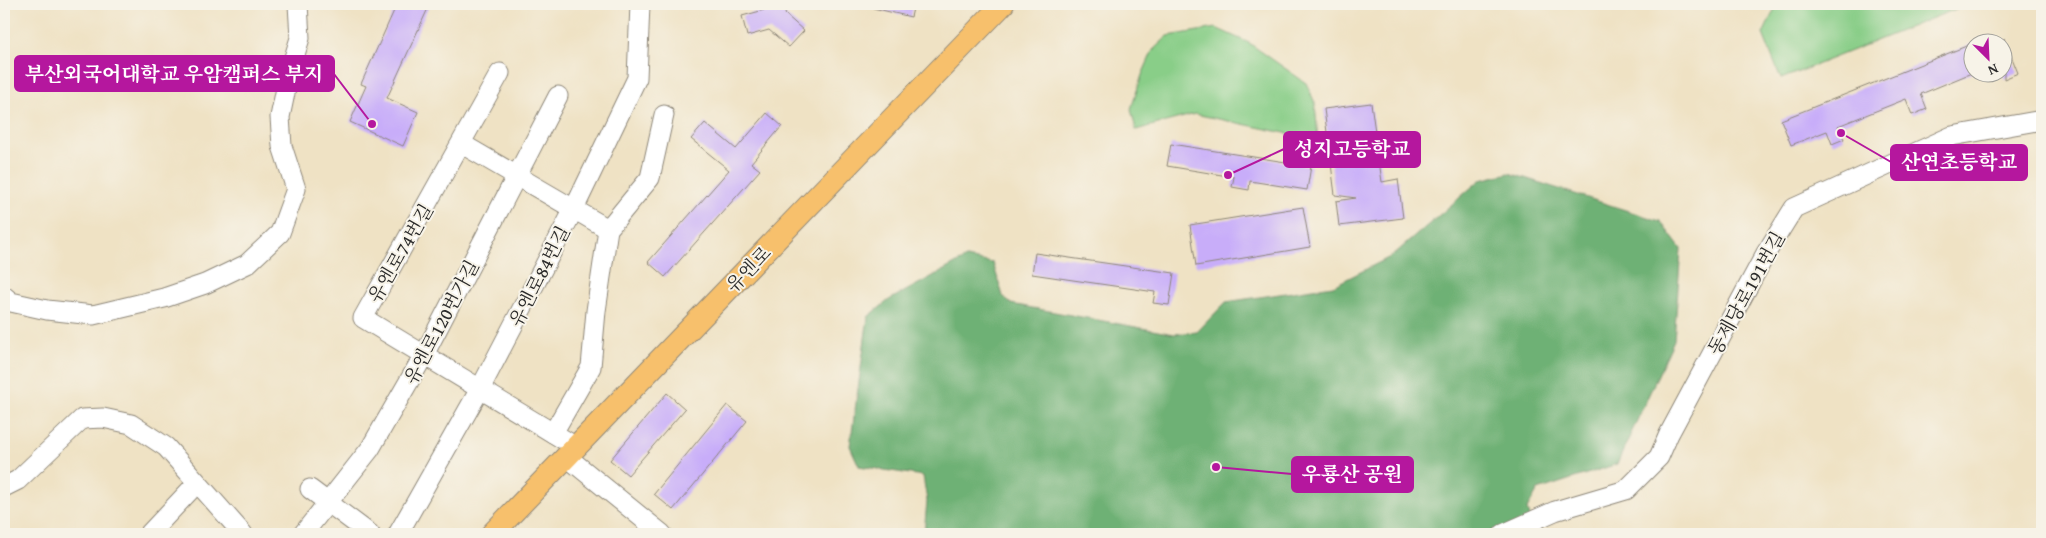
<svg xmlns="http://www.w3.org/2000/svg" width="2046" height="538" viewBox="0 0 2046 538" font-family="'Gentium Book Plus','Noto Serif KR',serif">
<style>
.green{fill:#89ce88;stroke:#5a7c5a}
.forest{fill:#6eb174;stroke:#4c6e50}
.building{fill:#c8adf9}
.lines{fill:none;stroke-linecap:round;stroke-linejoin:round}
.minor-casing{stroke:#8d8678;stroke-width:21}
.major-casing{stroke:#8d8678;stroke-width:24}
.minor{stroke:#fff;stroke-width:19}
.major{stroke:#f7c06c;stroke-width:22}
.labels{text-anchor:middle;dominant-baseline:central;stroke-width:4;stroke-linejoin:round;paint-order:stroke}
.street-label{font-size:19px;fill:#2b2b2b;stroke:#f7f3e8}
.leader{fill:none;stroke:#b5179e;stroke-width:2}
.callout-dot{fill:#b5179e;stroke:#f7f3e8;stroke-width:2}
.callout{fill:#b5179e;stroke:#b5179e;stroke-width:2}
.callout-label{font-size:20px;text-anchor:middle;font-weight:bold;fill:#fff}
</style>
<rect width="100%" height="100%" fill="#f7f3e8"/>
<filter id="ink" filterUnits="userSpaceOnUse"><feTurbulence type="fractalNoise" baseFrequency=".02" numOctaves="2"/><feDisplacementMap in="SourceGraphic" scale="10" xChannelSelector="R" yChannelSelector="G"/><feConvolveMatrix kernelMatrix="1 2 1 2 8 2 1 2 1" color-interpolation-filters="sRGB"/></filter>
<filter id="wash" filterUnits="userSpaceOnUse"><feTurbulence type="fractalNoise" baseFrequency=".0096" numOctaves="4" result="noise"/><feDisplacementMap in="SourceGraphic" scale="20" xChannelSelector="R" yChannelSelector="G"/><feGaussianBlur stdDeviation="1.12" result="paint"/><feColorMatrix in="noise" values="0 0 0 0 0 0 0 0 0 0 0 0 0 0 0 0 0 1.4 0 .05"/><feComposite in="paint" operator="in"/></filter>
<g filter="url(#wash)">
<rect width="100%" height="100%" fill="#efe2c4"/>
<g class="green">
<path d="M1777 4H1968L1781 79 1763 34Z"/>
<path d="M1216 28 1249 43 1306 83 1315 103 1318 140 1195 114 1136 130 1131 109 1142 75 1153 50 1168 36Z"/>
</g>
<path class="forest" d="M1509 173 1660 221 1681 249 1674 340 1617 464 1538 490 1527 509 1534 534H924L927 501 923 476 859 466 850 446 868 317 889 300 966 258 993 263 1003 296 1011 304 1174 334 1197 332 1226 302 1333 286 1392 256 1480 180Z"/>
<g id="blocks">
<g class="building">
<path d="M397 4H430L387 98 418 112 403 146 350 122 366 86 361 84Z"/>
<path d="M766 4H788L785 14 804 31 789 47 769 30 747 36 742 16 764 10Z"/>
<path d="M873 4H914L911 17 873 8Z"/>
<path d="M2004 38 2018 73 2004 79Z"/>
<path d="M1974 43V72L1921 94 1927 109 1912 115 1906 99 1838 126 1844 139 1832 144 1827 131 1791 145 1781 120Z"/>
<path d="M1371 103 1382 182 1398 179 1403 218 1339 226 1336 201 1356 198 1335 195 1324 109Z"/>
<path d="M767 113 782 126 751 163 760 170 665 277 648 262 729 170 691 139 705 123 736 149Z"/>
<path d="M1171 144 1311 166 1307 190 1250 181 1249 190 1232 187 1234 177 1167 166Z"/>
<path d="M1303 207 1310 247 1196 266 1190 225Z"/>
<path d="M1035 253 1174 273 1169 305 1153 303 1155 292 1032 274Z"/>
<path d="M667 393 685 409 628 475 610 460Z"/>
<path d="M727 405 747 421 673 510 654 494Z"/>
</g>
</g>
</g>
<g filter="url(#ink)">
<use href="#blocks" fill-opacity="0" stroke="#8d8678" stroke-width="1"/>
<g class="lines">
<g class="minor-casing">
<g id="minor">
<path d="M500 73 363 318 576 447"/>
<path d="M462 144 608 229"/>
<path d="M4 296 11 302 47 310 93 315 164 298 205 284 247 264 280 233 296 189 282 146 280 117 289 74 300 38 298 4"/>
<path d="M553 433 591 367 596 311 608 229 650 178 664 115"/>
<path d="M567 457 662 534"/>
<path d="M4 487 18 480 82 419 103 418 131 424 166 447 243 534"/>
<path d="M310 489 370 534"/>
<path d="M149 534 197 483"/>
<path d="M303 534 370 449 424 355 558 96"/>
<path d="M398 534 480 389 574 209 637 78 640 4"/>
<path d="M1503 534 1555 511 1626 490 1659 457 1669 434 1766 253 1794 208 1952 136 2042 120"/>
</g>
</g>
<g class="major-casing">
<path id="major" d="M492 534 1003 4"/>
</g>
<use href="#minor" class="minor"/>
<use href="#major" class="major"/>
</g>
</g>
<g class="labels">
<g class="street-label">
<text transform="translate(400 253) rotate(-60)">유엔로74번길</text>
<text transform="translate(748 269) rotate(-46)">유엔로</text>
<text transform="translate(539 276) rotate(-63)">유엔로84번길</text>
<text transform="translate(1746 293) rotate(-61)">동제당로191번길</text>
<text transform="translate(441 322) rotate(-62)">유엔로120번가길</text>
</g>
</g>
<path class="leader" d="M372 124L334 74M1228 175L1284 149M1841 133L1891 162M1216 467L1292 474"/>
<g class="callout-dot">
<circle cx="372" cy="124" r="5"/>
<circle cx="1228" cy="175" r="5"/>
<circle cx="1841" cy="133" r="5"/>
<circle cx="1216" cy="467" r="5"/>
</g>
<g class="callout">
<rect x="15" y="56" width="319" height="35" rx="5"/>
<rect x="1284" y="132" width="136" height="35" rx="5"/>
<rect x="1891" y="145" width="136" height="35" rx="5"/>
<rect x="1292" y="457" width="121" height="35" rx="5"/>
</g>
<g class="callout-label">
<text x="174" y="81">부산외국어대학교 우암캠퍼스 부지</text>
<text x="1352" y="156">성지고등학교</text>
<text x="1959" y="169">산연초등학교</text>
<text x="1352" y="481">우룡산 공원</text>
</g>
<rect width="2046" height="538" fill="none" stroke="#f7f3e8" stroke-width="20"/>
<g transform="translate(1988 58) rotate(156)"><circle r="24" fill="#f7f3e8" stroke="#a5a39c"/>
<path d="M0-4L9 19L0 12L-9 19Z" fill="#b5179e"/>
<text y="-8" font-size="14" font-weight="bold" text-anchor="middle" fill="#2b2b2b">N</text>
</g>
</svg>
